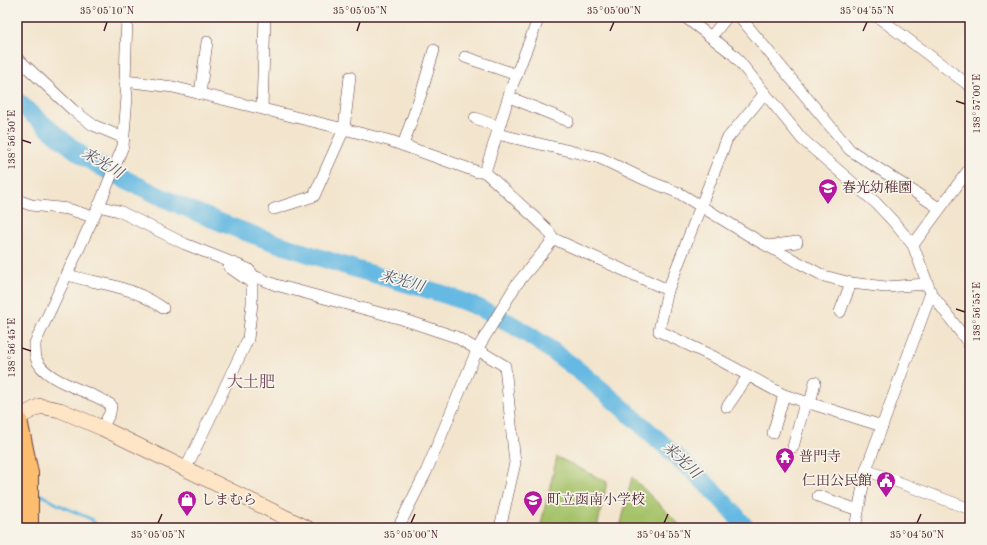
<svg xmlns="http://www.w3.org/2000/svg" width="987" height="545" viewBox="0 0 987 545" font-family="'Old Standard TT','Noto Serif JP',serif">
<style>
.green{fill:#a5c269;stroke:#78704a}
.lines{fill:none;stroke-linecap:round;stroke-linejoin:round}
.stream{stroke:#66b9e2;stroke-width:3}
.river{stroke:#66b9e2;stroke-width:18}
.street-casing{stroke:#633d43;stroke-width:12}
.secondary-casing{stroke:#633d43;stroke-width:16}
.highway-casing{stroke:#633d43;stroke-width:22}
.street{stroke:#fff;stroke-width:11}
.secondary{stroke:#fee5c5;stroke-width:15}
.highway{stroke:#fcbd6e;stroke-width:20}
.ticks{fill:none;stroke:#4a1f2b;stroke-width:1.5}
.labels{text-anchor:middle;dominant-baseline:central;stroke-width:3.5;stroke-linejoin:round;paint-order:stroke}
.poi-label{font-size:14px;fill:#4a1f2b;stroke:#f7f3e8;text-anchor:start}
.water-label{font-size:15px;font-style:italic;fill:#54556b;stroke:#f7f3e8}
.quarter-label{font-size:16px;fill:#76495e;stroke:#f7f3e8}
.neatline{fill:none;stroke:#4a1f2b;stroke-width:1.5}
.ticks-label{font-size:10px;text-anchor:middle;fill:#4a1f2b}
</style>
<rect width="100%" height="100%" fill="#f7f3e8"/>
<filter id="ink" filterUnits="userSpaceOnUse"><feTurbulence type="fractalNoise" baseFrequency=".025" numOctaves="2"/><feDisplacementMap in="SourceGraphic" scale="8" xChannelSelector="R" yChannelSelector="G"/><feConvolveMatrix kernelMatrix="1 2 1 2 8 2 1 2 1" color-interpolation-filters="sRGB"/></filter>
<filter id="wash" filterUnits="userSpaceOnUse"><feTurbulence type="fractalNoise" baseFrequency=".012" numOctaves="4" result="noise"/><feDisplacementMap in="SourceGraphic" scale="16" xChannelSelector="R" yChannelSelector="G"/><feGaussianBlur stdDeviation="0.9" result="paint"/><feColorMatrix in="noise" values="0 0 0 0 0 0 0 0 0 0 0 0 0 0 0 0 0 1.4 0 .05"/><feComposite in="paint" operator="in"/></filter>
<g filter="url(#wash)">
<rect width="100%" height="100%" fill="#f3e5cd"/>
<g class="green">
<path d="M557 457 607 482 597 528H540Z"/>
<path d="M632 477 679 524 677 528H620Z"/>
</g>
<g class="lines">
<path class="stream" d="M36 492 57 504 91 519 99 528"/>
<path class="river" d="M17 101C41 122 65 144 91 161 104 169 119 176 133 183 201 218 273 243 346 266 392 281 442 290 486 311 549 341 603 390 655 437 687 466 720 494 746 528"/>
</g>
</g>
<g filter="url(#ink)">
<g class="lines">
<g class="street-casing">
<g id="street">
<path d="M685 17 734 55 802 139 876 203 892 220 913 245 931 293 970 345"/>
<path d="M740 17 850 150 939 208"/>
<path d="M878 17 970 86"/>
<path d="M711 37 727 17"/>
<path d="M465 57 517 75"/>
<path d="M17 58 73 110 93 125 124 138"/>
<path d="M125 81 173 87 344 129 391 141 478 172H485L546 228 554 239 668 290"/>
<path d="M765 93 727 139 668 290 659 331 716 358 784 395 882 426"/>
<path d="M200 94 207 42"/>
<path d="M509 97 568 121"/>
<path d="M262 108 265 17"/>
<path d="M475 118 499 127"/>
<path d="M497 134 600 158 646 180 679 193 760 242 824 276 851 283 886 287 926 284"/>
<path d="M403 145 422 91 434 50"/>
<path d="M485 172 512 86 539 17"/>
<path d="M17 200 31 205 68 209 93 217"/>
<path d="M98 206 119 211 185 244 248 269 254 276 276 285 402 319 456 337 505 366 515 463 500 528"/>
<path d="M274 209 314 196 344 129 350 77"/>
<path d="M913 245 970 168"/>
<path d="M768 246 797 242"/>
<path d="M66 274C84 281 102 282 121 288 136 292 150 299 163 308"/>
<path d="M840 312 851 283"/>
<path d="M810 404 815 382"/>
<path d="M727 407 748 376"/>
<path d="M102 428 110 413 111 405C92 391 43 382 36 358 35 354 35 347 35 343L101 201 123 146 127 97 125 81 127 17"/>
<path d="M773 433 784 395"/>
<path d="M793 447 805 403"/>
<path d="M186 468 248 339 252 303V283L229 267"/>
<path d="M866 470 970 509"/>
<path d="M818 496 858 510"/>
<path d="M398 528 426 472 478 348 516 285 554 239"/>
<path d="M855 528 866 470 931 293"/>
</g>
</g>
<g class="secondary-casing">
<path id="secondary" d="M17 418 40 406 60 410 102 428 307 528"/>
</g>
<g class="highway-casing">
<path id="highway" d="M17 420 28 473V528"/>
</g>
<use href="#street" class="street"/>
<use href="#secondary" class="secondary"/>
<use href="#highway" class="highway"/>
</g>
</g>
<path class="ticks" d="M104 31 107 22M357 31 360 22M610 31 614 22M863 31 867 22M956 101 965 104M22 140 31 143M956 309 965 312M22 348 31 351M158 523 162 514M411 523 415 514M664 523 668 514M917 523 921 514"/>
<defs>
<g id="school-pin" transform="scale(1)"><path d="M0 17L-7.5 6A9.5 9.5 0 1 1 7.5 6Z" fill="#b5179e" stroke="#f7f3e8"/><path d="M0-5L7-2L0 1L-7-2ZM-4 1L0 2.5L4 1V4Q0 6-4 4Z" fill="#fff"/></g>
<g id="temple-pin" transform="scale(1)"><path d="M0 17L-7.5 6A9.5 9.5 0 1 1 7.5 6Z" fill="#b5179e" stroke="#f7f3e8"/><path d="M0-6L5-2H3V0L6.5 2.5H4V6H1.5V3h-3V6H-4V2.5H-6.5L-3 0V-2H-5Z" fill="#fff"/></g>
<g id="civic-pin" transform="scale(1)"><path d="M0 17L-7.5 6A9.5 9.5 0 1 1 7.5 6Z" fill="#b5179e" stroke="#f7f3e8"/><path d="M-.6-6.5H3V-4.5H.6V-3L4-1V1h2V6H-6V1h2V-1L-.6-3ZM-1.2 2.5V6h2.4V2.5Z" fill="#fff"/></g>
<g id="shop-pin" transform="scale(1)"><path d="M0 17L-7.5 6A9.5 9.5 0 1 1 7.5 6Z" fill="#b5179e" stroke="#f7f3e8"/><path d="M-5-2.5h2.3a2.7 3.5 0 0 1 5.4 0H5L5.5 6h-11ZM-1.5-2.5h3a1.5 2.3 0 0 0-3 0Z" fill="#fff"/></g>
</defs>
<g fill-rule="evenodd">
<use href="#school-pin" x="828" y="188"/>
<use href="#temple-pin" x="785" y="457"/>
<use href="#civic-pin" x="886" y="481"/>
<use href="#shop-pin" x="187" y="500"/>
<use href="#school-pin" x="533" y="500"/>
</g>
<g class="labels">
<g class="poi-label">
<text x="842" y="188">春光幼稚園</text>
<text x="799" y="457">普門寺</text>
<text x="872" y="481" text-anchor="end">仁田公民館</text>
<text x="201" y="500">しまむら</text>
<text x="547" y="500">町立函南小学校</text>
</g>
<g class="water-label">
<text transform="translate(102 164) rotate(31)">来光川</text>
<text transform="translate(402 282) rotate(16)">来光川</text>
<text transform="translate(681 461) rotate(43)">来光川</text>
</g>
<g class="quarter-label">
<text x="251" y="383">大土肥</text>
</g>
</g>
<rect width="987" height="545" fill="none" stroke="#f7f3e8" stroke-width="44"/>
<rect x="22" y="22" width="943" height="501" class="neatline"/>
<g class="ticks-label">
<text x="107" y="14">35°05'10"N</text>
<text x="360" y="14">35°05'05"N</text>
<text x="614" y="14">35°05'00"N</text>
<text x="867" y="14">35°04'55"N</text>
<text transform="translate(976 104) rotate(-90)" y="4">138°57'00"E</text>
<text transform="translate(11 140) rotate(-90)" y="4">138°56'50"E</text>
<text transform="translate(976 312) rotate(-90)" y="4">138°56'55"E</text>
<text transform="translate(11 348) rotate(-90)" y="4">138°56'45"E</text>
<text x="158" y="538">35°05'05"N</text>
<text x="411" y="538">35°05'00"N</text>
<text x="664" y="538">35°04'55"N</text>
<text x="917" y="538">35°04'50"N</text>
</g>
</svg>
